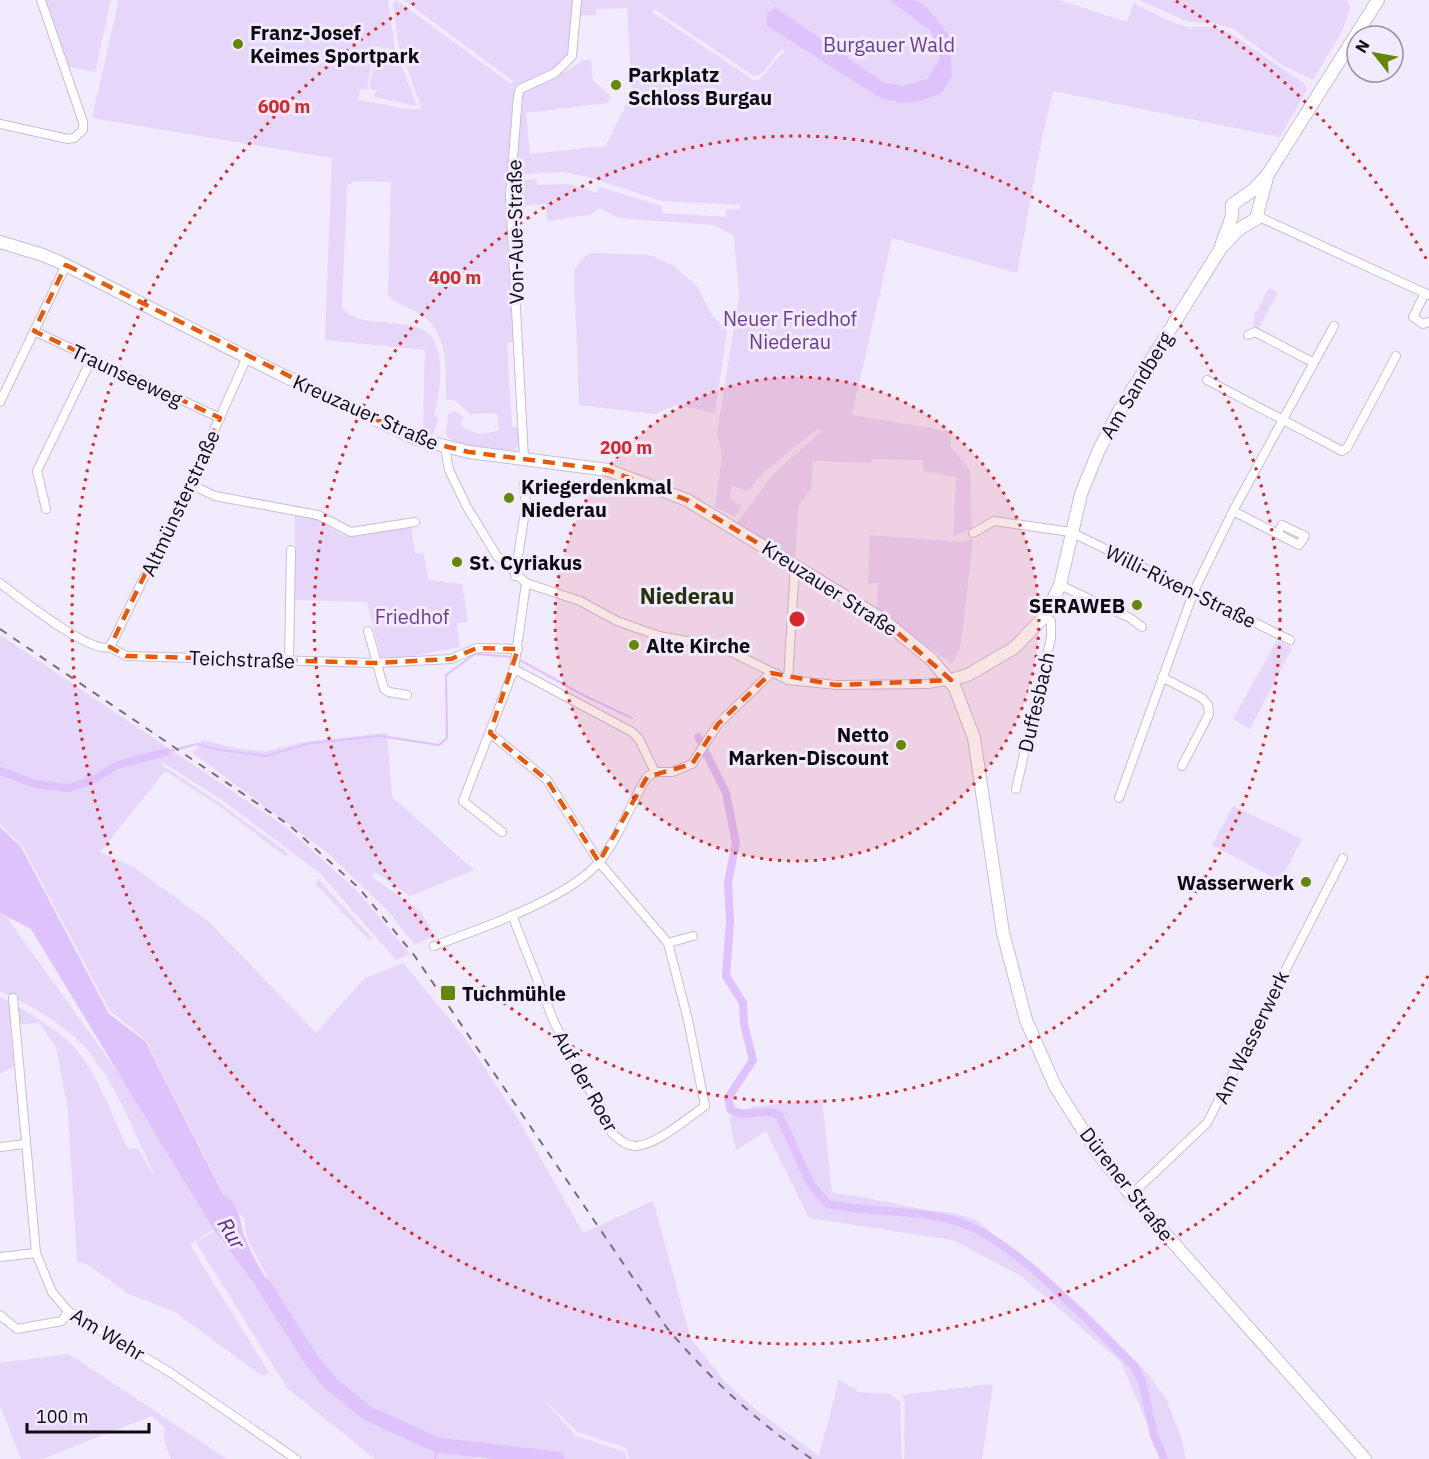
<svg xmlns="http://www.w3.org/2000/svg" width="1429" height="1459" viewBox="0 0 1429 1459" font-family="'IBM Plex Sans',sans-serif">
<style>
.green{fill:#e6d6fa;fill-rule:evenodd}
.water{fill:#ddc2fc}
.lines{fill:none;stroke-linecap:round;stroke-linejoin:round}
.stream{stroke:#ddc2fc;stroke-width:2}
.canal{stroke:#ddc2fc;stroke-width:8}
.river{stroke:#ddc2fc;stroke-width:15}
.minor-casing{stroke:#c8bed5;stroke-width:10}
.secondary-casing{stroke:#c8bed5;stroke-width:14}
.minor{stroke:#fff;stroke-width:8}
.secondary{stroke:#fff;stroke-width:12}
.rail{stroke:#756f7c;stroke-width:2;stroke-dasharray:8 8;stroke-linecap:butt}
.marked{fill:none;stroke:#e8590c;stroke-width:4.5;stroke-dasharray:12 8;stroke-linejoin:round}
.ring{fill:none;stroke:#d62828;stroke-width:3;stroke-dasharray:3 6}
.poi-dot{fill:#648705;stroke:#f2eafd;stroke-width:2}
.labels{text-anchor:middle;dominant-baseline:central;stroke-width:6;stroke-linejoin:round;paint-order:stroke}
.poi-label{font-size:20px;font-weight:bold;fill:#0e0a12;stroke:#f2eafd;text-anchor:start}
.park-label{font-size:20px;fill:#6a3e92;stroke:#f2eafd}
.street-label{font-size:20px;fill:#0e0a12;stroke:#f2eafd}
.water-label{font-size:21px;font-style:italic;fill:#582c7f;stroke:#f2eafd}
.quarter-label{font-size:22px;font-weight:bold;fill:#26320d;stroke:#f2eafd}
.centre{fill:#d62828;stroke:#f2eafd;stroke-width:3}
.ring-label{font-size:18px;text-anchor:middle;font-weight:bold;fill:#d62828;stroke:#f2eafd;stroke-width:6;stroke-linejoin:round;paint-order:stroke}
</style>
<rect width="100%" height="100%" fill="#f2eafd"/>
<g class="green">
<path d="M45 0H111L95 72 69 67Z"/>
<path d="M119 0H388L395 50 374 46 367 90 360 89 358 100 406 109H422L398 43 393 3 396 0 511 84 513 81 404 0H889L931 31 940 59 927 79 902 86 883 82 775 7 767 26 880 98 902 103 952 76 927 8 916 0H1059L1127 22 1134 3 1171 22 1188 27H1213L1230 33 1304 83 1307 89 1280 137 1053 91 1041 142 1017 273 892 238 852 415 952 432 950 446 970 470 972 528 953 536 956 477 923 471V460L871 459V463L813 461 811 489 799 504 795 559 737 523 773 474 822 431 817 429 763 473 747 491 731 485 730 498 742 506 735 517 715 507 722 456 717 433 739 295 734 236 714 225 619 218 599 208 590 215 547 221 546 204 514 206 513 188 521 181 536 179 537 185 569 184 597 193 600 187 662 206V213L726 217V210L740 209 741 205 662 201 588 177 563 172 508 175 514 342 507 343 512 427H519V444L514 450C494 449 459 451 446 435L448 414 455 411 464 418 460 424C473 436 482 435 499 430L497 413 470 414 454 400 446 399C446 369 449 332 419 313 408 306 396 305 388 295L391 182 353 181 347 186 342 308C356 322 365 320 384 322 397 324 414 324 425 331 448 347 440 393 434 415L438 419 433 435 423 432 425 350 325 340 332 158 92 118ZM627 8 632 92 606 146 530 154 526 113 608 103 610 96 593 80 591 60H584L564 73 555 67 567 54 572 16 596 15V9ZM654 9 754 76C768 75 771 56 782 49L786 52C774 58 769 72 759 80H753L652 12Z"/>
<path d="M1139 0H1347L1350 7 1342 31 1313 80 1282 65 1232 28 1213 23 1189 22Z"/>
<path d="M376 50 397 54 417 106 374 97 375 93 379 91 369 89Z"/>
<path d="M591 253 650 255 675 267 697 286 711 314 727 331 715 413 675 405 655 414 579 405 574 271 581 260Z"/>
<path d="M1269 288 1278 293 1258 329 1253 326 1255 314Z"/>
<path d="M295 514 316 518 340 534 351 537 411 526 415 553H423L429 580 462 584 468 622 456 623 460 647 407 657H381L367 602 295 600Z"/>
<path d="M870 535 960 542 973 539 961 645 952 664 877 610 878 583H868Z"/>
<path d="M0 635 287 828 357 891 410 954 396 960 320 873 221 799 162 762 163 766 218 802 289 854 285 856 218 805 165 771 100 852 132 866 209 922 316 1033 364 979 403 963 464 1037 520 1122 583 1233 653 1201 691 1339 725 1382 760 1413 819 1456 839 1380 859 1392 891 1394 900 1402 902 1459H629L626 1448 578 1432 541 1397 576 1436 625 1452 627 1459H490L369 1413 333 1382 311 1357 275 1299V1291L246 1236 245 1219 224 1194 145 1039 110 1011 23 847 0 824Z"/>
<path d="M1277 640 1292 648 1250 729 1233 719Z"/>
<path d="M387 733 392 797 474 870 410 896 375 872 371 876 421 912 434 935 415 945 388 911 329 854 193 753 203 740 240 749 267 751 304 742Z"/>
<path d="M1233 806 1302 839 1280 881 1212 845Z"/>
<path d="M318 879 373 939H368L316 884Z"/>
<path d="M0 914 7 918 132 1092 213 1229 190 1245 269 1373 262 1376 175 1312 127 1293 89 1265 77 1261 68 1110 56 1047 39 1023 10 1025 14 1066 0 1074V997C24 1010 50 1024 70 1043 96 1068 112 1117 128 1149L138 1148 161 1189C138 1143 115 1076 78 1040 55 1019 28 1004 0 991Z"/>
<path d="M822 1099 832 1193C863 1196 891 1203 921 1209 943 1213 954 1211 976 1220L1092 1316 1149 1375 1166 1399 1181 1437 1186 1459H1162L1121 1362 1021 1276 953 1240 809 1218 766 1131 736 1150 729 1118 752 1107Z"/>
<path d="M214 1231 263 1297 276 1306 308 1358 327 1384 366 1416 480 1459H375L287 1388 196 1242Z"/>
<path d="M69 1354 227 1459H171L164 1440 165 1428 152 1416 42 1459H21L0 1405V1358L1 1363Z"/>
<path d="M993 1384 982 1459H904L905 1403 902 1395Z"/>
</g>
<g class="water">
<path d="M889 0H916L927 8 949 35 952 76 941 93 921 101 902 103 880 98 767 26V13L775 7 883 82 902 86 927 79 940 59 931 31Z"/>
<path d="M0 827 21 847 109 1014 145 1041 223 1194C245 1211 237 1220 246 1240 253 1258 264 1275 273 1292V1301L263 1296 214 1230 31 929 0 913Z"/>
</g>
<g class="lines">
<g class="stream">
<path d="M518 659 585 696 632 718"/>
<path d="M166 752 197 744 220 750 265 756 311 743 380 736 439 745 447 738 446 675 475 654 512 657"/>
<path d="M435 1459 437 1445"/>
</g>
<g class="canal">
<path d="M698 737 726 793 736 843 728 882 730 922 726 976 743 1003 744 1024 753 1060 728 1098 731 1110C746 1119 764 1107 779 1115L811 1185 828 1204C873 1214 925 1208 967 1225 1022 1248 1090 1324 1134 1366L1142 1381 1154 1435 1164 1459"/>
<path d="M0 771 35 784 69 788 95 779 117 765 166 752"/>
</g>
<path class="river" d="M263 1284 310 1358 330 1383 367 1413 437 1445 557 1459"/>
<g class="minor-casing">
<g id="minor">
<path d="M0 124 68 139 74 138 83 130V122L41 0"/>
<path d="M1257 216 1429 295"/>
<path d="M1425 293 1413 317 1423 324 1429 322"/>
<path d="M34 331 220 418"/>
<path d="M1248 335 1255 332 1314 363"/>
<path d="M1207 380 1342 451 1347 448 1396 356"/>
<path d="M0 402 66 265"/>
<path d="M445 448 449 470 467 507 497 556 526 583 580 601 617 621 659 636 721 647 788 680 836 685 928 684 951 680"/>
<path d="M524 459 510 196 518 96 520 89 555 73 572 56 577 0"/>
<path d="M190 484 215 496 318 515 351 532 415 522"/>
<path d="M46 509 37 471 92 358"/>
<path d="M1233 511 1299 545 1305 536 1282 525 1277 534"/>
<path d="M973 533 994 521 1071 532 1290 640"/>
<path d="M515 576 526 505 524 482"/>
<path d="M0 583C18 597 90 654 110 647"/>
<path d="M1060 585 1130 618 1142 627"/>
<path d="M368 631 384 689 389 692 407 695"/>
<path d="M110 647 126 656 376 663 451 659 477 648 518 649"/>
<path d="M110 647 190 484 247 357"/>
<path d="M289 660 291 550"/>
<path d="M514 669 632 732 639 739 655 772"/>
<path d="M1162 677 1202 698 1208 705 1209 714 1182 766"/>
<path d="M788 680 795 565"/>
<path d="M490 733 547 780 599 862 668 943 688 1020 705 1106C689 1117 655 1146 636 1146 625 1146 619 1139 612 1133L554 1022 512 915"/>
<path d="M1016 789 1051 638V621L1045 616"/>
<path d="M1119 798 1194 591 1233 511 1334 326"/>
<path d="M502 832 463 801 514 669 526 583"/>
<path d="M668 943 693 936"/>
<path d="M434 946C481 928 569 899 600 861 620 836 630 804 647 777L655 772H672L692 764 718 724 771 673"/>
<path d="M13 998 36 1253 52 1292 68 1311 171 1373 296 1459"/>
<path d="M0 1147 25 1144"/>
<path d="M1131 1195 1207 1123 1343 858"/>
<path d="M0 1257 36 1253"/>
<path d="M0 1315 17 1329 62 1321 68 1311"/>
</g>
</g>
<g class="secondary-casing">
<g id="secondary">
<path d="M0 242 43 255 66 265 278 373 416 439 469 452 608 470 687 500 882 619 932 660 955 688 974 738 1003 933 1026 1020 1055 1086 1096 1151 1131 1195 1365 1459"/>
<path d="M1221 246 1232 216V205L1253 190 1268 174 1378 0"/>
<path d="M951 680 968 675 1014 648 1045 616 1060 585 1081 494 1098 452 1119 411 1221 248 1239 229 1256 219 1268 174"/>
</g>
</g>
<use href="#minor" class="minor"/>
<use href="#secondary" class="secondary"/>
<path class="rail" d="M0 629 289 825 359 888 414 955 667 1328C710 1379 757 1422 812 1459"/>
</g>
<path class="marked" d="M66 265 416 439 469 452 608 470 687 500 882 619 951 680 836 685 771 673 718 724 692 764 647 777 599 862 547 780 490 733 518 649 477 648 451 659 376 663 126 656 110 647 220 418 34 331Z"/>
<circle cx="797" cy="619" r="242" fill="#d62828" fill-opacity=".12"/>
<g class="ring">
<circle cx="797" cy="619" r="242"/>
<circle cx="797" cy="619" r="483"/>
<path d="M1428 976A725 725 0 1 1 418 1M1176 1A725 725 0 0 1 1428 262"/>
</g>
<g class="poi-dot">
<circle cx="238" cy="44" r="6"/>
<circle cx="616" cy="85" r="6"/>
<circle cx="509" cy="498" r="6"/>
<circle cx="457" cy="562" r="6"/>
<circle cx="1137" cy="605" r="6"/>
<circle cx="634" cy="645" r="6"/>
<circle cx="901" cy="745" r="6"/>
<circle cx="1306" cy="882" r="6"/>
<rect x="440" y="985" width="16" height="16" rx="3"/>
</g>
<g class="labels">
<g class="poi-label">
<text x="250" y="32">Franz-Josef<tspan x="250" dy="23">Keimes Sportpark</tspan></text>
<text x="628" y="74">Parkplatz<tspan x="628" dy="23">Schloss Burgau</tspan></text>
<text x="521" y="486">Kriegerdenkmal<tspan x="521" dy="23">Niederau</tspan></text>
<text x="469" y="562">St. Cyriakus</text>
<text x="1125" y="605" text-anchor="end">SERAWEB</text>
<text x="646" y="645">Alte Kirche</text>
<text x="889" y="734" text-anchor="end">Netto<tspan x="889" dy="23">Marken-Discount</tspan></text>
<text x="1294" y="882" text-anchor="end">Wasserwerk</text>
<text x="462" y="993">Tuchmühle</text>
</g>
<g class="park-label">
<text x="889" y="44">Burgauer Wald</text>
<text x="790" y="318">Neuer Friedhof<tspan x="790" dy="23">Niederau</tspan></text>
<text x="412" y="616">Friedhof</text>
</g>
<g class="street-label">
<text transform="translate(515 232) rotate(-91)">Von-Aue-Straße</text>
<text transform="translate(127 375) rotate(25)">Traunseeweg</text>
<text transform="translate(1136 385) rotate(-59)">Am Sandberg</text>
<text transform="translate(366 412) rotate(24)">Kreuzauer Straße</text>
<text transform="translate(180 503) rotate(-65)">Altmünsterstraße</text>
<text transform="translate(1181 586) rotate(26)">Willi-Rixen-Straße</text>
<text transform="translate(830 588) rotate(33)">Kreuzauer Straße</text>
<text transform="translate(242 659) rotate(2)">Teichstraße</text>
<text transform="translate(1036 702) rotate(-77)">Duffesbach</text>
<text transform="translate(1251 1037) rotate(-64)">Am Wasserwerk</text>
<text transform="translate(586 1081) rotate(61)">Auf der Roer</text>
<text transform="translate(1127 1184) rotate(52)">Dürener Straße</text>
<text transform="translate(108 1334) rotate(31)">Am Wehr</text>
</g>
<g class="water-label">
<text transform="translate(232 1233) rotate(59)">Rur</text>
</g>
<g class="quarter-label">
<text x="687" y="595">Niederau</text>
</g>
</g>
<circle cx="797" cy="619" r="9" class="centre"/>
<g class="ring-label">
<text x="284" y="113">600 m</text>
<text x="455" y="284">400 m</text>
<text x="626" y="454">200 m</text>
</g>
<g transform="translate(1375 54) rotate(301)"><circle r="28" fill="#f2eafd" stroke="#97909f" stroke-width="1.5"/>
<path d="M0-4.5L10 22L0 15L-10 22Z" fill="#648705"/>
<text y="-9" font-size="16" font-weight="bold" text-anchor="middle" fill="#0e0a12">N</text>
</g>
<path d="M27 1423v9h122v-9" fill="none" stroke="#0e0a12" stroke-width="3"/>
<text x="36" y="1423" font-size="18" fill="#0e0a12" stroke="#f2eafd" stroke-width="4.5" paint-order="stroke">100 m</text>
</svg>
